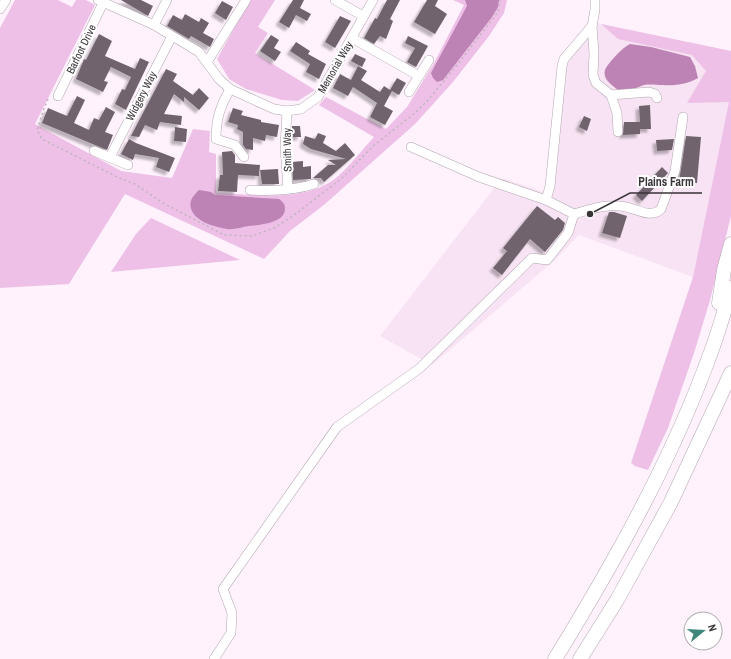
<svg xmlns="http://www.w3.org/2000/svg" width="731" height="659" viewBox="0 0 731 659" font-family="'Archivo Narrow',sans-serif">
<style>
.built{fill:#f7e3f3}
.green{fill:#eec0e7}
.water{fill:#bc83b4}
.building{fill:#6f646d;filter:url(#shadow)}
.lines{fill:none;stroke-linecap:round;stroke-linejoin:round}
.minor-casing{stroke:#b1a5af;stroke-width:10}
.highway-casing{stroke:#b1a5af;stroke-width:15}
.path{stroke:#bfb4bd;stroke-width:1.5;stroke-dasharray:2 3;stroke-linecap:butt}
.minor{stroke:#fff;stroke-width:9}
.highway{stroke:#fff;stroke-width:14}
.labels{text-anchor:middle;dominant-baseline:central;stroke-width:4;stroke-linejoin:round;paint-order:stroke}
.street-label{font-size:11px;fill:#3a3539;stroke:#fff}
.leader{fill:none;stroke:#3a3539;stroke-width:1.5}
.callout-dot{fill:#3a3539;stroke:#fff;stroke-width:1.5}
.callout-label{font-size:12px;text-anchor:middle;font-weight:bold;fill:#3a3539;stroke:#fff;stroke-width:4;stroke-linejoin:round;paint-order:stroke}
</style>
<defs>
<filter id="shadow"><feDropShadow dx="-3.5" dy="3.5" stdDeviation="1" flood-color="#0004"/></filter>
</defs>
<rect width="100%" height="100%" fill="#fff2fd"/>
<path class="built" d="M590 20 601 24 731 51V94L693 277 579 235 555 260 432 365 380 336 502 178 544 192 560 64 585 30Z"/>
<g class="green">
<path d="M15 0H58L72 7 76 0H86L95 5 35 124 121 171 172 178 193 129 210 131 209 152 216 154V193C254 194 304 203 336 178 349 167 362 150 374 137L319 105 326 97 386 129 407 107 434 63 464 5 453 0H507L504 13 489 36 453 82 415 124 325 204 290 231 264 259 125 194 69 284 0 288V28Z"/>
<path d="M250 0H275L258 27 268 33 255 53 315 90 298 101 282 100 246 89 229 79 217 59Z"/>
<path d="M601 24 731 51V216L710 300 695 350 668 428 648 470 635 466 631 463 693 277 729 102 687 103 706 71 692 55 618 39Z"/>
<path d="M151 218 240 260 111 272 136 234Z"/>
</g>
<g class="water">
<path d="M465 0H499L498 7 492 17 443 80 437 82 433 78 431 73 467 6Z"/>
<path d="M630 44 651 47 690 57 695 66 698 78C688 84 675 86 663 85 657 85 650 84 644 85 637 87 629 93 621 91 618 90 615 88 613 86 608 82 603 77 605 70 608 63 623 47 630 44Z"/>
<path d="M199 190 211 192 215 195 279 199C283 202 285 204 285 209 285 223 259 225 249 226 242 227 234 230 227 229 216 227 198 223 192 211 188 202 192 197 199 190Z"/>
</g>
<g class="building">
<path d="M121 0H141L153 6 148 16Z"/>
<path d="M293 0H304L300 8 311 14 307 21 296 15 289 28 279 22Z"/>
<path d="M387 0H400L390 19 393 21 386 39 380 36 374 44 364 38 375 18 377 19Z"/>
<path d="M427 0H438L435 6 447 14 435 34 414 22Z"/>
<path d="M222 1 233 7 226 20 215 13Z"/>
<path d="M185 14 199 22 201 18 209 23 203 33 214 39 210 47 191 36 189 39 167 26 173 15 182 20Z"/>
<path d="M340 16 351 21 335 48 325 42Z"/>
<path d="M99 34 112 41 105 56 135 69 140 58 149 62 126 110 115 104 122 89 125 90 131 77 111 67 104 81 108 82 103 92 76 79 84 59 86 60Z"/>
<path d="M271 35 279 40 274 48 281 52 275 61 260 51Z"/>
<path d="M408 36 428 46 416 67 407 62 415 48 405 43Z"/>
<path d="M296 42 310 51 308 54 326 64 319 79 306 72 310 64 290 51Z"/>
<path d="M355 54 366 59 362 67 351 61Z"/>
<path d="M358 66 367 71 361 80 380 92 384 86 390 90 397 78 406 83 399 95 392 91 384 106 393 111 385 125 370 117 377 103 353 87 348 96 333 88 340 74 351 80Z"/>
<path d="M166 69 177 74 173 81 193 95 199 88 209 98 199 110 184 97V102L174 94 164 114 182 116 181 125 160 122 157 130 145 125 139 137 131 136Z"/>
<path d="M77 96 85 100 74 123 89 130 94 118 99 120 106 107 115 112 105 132 113 135 107 150 42 123 48 108 67 116Z"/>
<path d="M650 105 651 129H640V134L623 135 624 122H640L639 106Z"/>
<path d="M233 108 243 111 241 115 261 120V122L279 125 277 137 266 135 265 141 253 138V150L246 149 243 145V132L237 129 238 125 228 122Z"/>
<path d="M584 116 591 119 587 131 579 127Z"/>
<path d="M292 126H300L301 137H292Z"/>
<path d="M175 127 187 129 186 142 174 141Z"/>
<path d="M318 133 326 136 323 143 336 151 345 143 355 155 324 182 321 178H313L328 165H336L328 160 346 159 311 149 303 144 305 136 315 139Z"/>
<path d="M686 136 701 137 697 183 679 182Z"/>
<path d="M129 139 136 143 175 158 169 172 156 167 159 158 135 154 133 160 121 154Z"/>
<path d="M674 139 672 150 657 151 656 140Z"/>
<path d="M232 151 235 155V163L260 165 259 176 238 175 237 192 218 191 220 175H223L222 152Z"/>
<path d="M303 161V167L311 166V179L293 180 292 162Z"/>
<path d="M662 167 668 173 642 201 636 195Z"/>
<path d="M278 169 279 184H262L260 170Z"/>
<path d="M537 206 555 220 558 217 565 223 563 230 545 252 530 239 502 275 493 268 507 251 503 248Z"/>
<path d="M609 212H614L627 216 620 238 602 233Z"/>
</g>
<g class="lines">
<g class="minor-casing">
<g id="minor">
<path d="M98 0 154 25 199 52 219 79 230 89 274 109 287 111 301 109 318 97 373 0"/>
<path d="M335 0 363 16"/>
<path d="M0 9 6 0"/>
<path d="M154 25 167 0"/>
<path d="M592 26 594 53 593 75 596 83 611 95 617 113 618 132"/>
<path d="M352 38 419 76"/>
<path d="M207 62 246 0"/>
<path d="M230 89C220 107 216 119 216 139L235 145 244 157"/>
<path d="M409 92 429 60"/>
<path d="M611 95 649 92 655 94 657 98"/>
<path d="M58 96 103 3"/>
<path d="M287 111 285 147 288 189"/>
<path d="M94 151 128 165"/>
<path d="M110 157 172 36"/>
<path d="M250 190C271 191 294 191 314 184"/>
<path d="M546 200 550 186 562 66 564 59 592 26 595 10V0"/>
<path d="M574 214C592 209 607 203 626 207 637 209 651 219 661 209L675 171 683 117"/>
<path d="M214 659 231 633 232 613 223 589 337 427 420 368 532 258 547 260 568 233 574 214 546 200 479 177 411 147"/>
</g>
</g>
<g class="highway-casing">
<g id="highway">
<path d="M719 303 724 270 731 244"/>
<path d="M555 659C615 561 672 460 711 352 719 331 725 309 731 288"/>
<path d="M580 659 617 600 670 504 731 373"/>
</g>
</g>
<path class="path" d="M48 99 43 111 37 130 42 139 119 178 135 184 163 203 224 235 252 236 274 228 293 216 342 178 373 146 415 113 428 100 457 65 498 12 500 0"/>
<use href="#minor" class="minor"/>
<use href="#highway" class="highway"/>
</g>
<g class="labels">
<g class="street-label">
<text transform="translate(81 49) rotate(-64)">Barfoot Drive</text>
<text transform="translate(335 67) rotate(-60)">Memorial Way</text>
<text transform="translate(141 96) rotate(-63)">Widgery Way</text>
<text transform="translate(287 150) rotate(-91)">Smith Way</text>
</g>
</g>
<path class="leader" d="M590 214L630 193H702"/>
<circle class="callout-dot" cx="590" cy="214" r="4"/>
<g class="callout-label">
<text x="666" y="186">Plains Farm</text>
</g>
<g transform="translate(703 631) rotate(72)"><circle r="19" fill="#ffffff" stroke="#b0aeb0"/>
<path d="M0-3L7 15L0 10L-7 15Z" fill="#41867b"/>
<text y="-6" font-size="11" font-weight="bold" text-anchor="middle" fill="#3a3539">N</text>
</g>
</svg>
